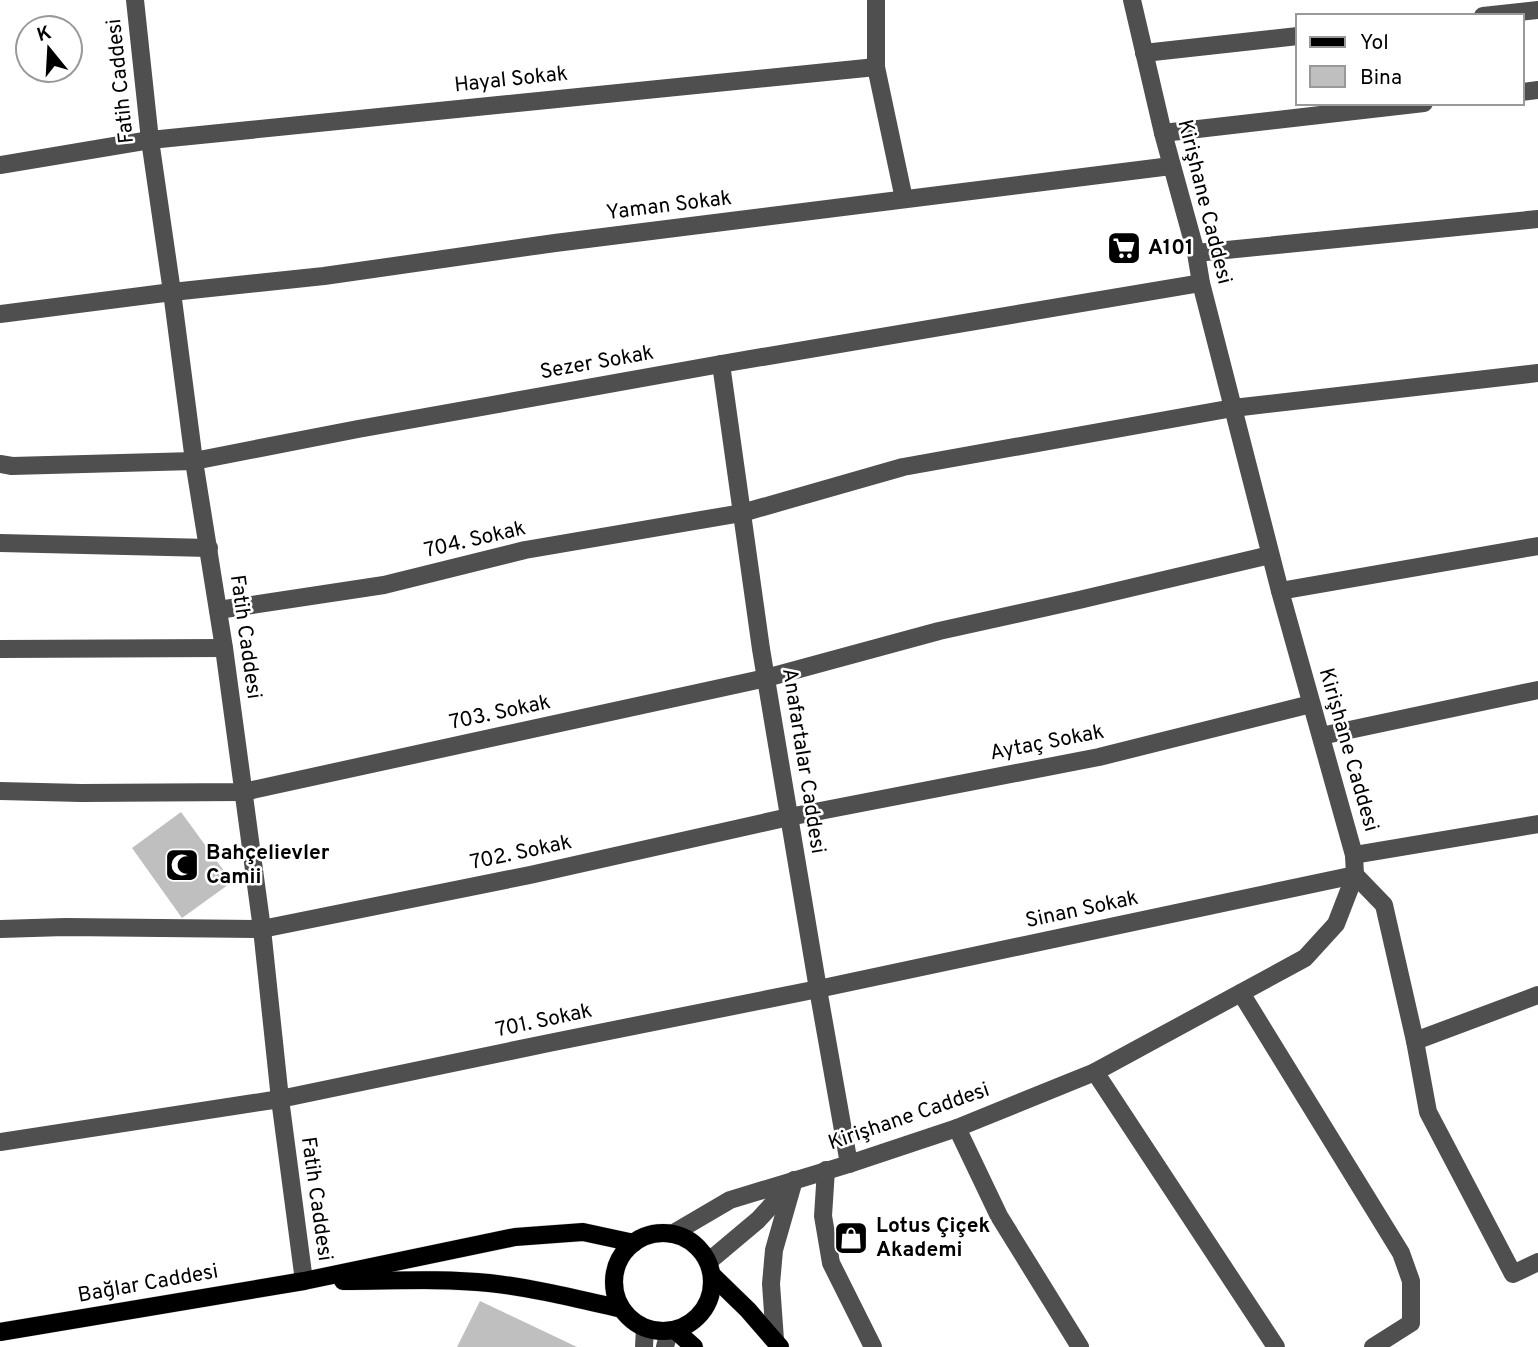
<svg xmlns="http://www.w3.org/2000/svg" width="1538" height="1347" viewBox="0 0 1538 1347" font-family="Overpass,sans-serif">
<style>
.building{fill:#bfbfbf}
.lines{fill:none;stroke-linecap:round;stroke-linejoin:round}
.major-casing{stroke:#dbdbdb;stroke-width:19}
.minor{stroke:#4f4f4f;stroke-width:18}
.major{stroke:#000;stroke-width:18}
.labels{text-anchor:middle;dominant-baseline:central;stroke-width:5;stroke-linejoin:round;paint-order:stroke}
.street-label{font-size:21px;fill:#000;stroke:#fff}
.poi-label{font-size:21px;font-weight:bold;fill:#000;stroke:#fff;text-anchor:start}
</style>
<rect width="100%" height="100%" fill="#fff"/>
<g class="building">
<path d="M181 812 232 882 182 918 132 848Z"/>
<path d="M480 1301 577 1347H457Z"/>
</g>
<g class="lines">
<g class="major-casing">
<g id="major">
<circle cx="663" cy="1282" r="49"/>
<path d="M712 1275 748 1310 780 1347"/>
<path d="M343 1281C391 1281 441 1278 489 1283 534 1288 578 1299 622 1309"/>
<path d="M675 1330 694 1347"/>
<path d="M0 1332 304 1281 515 1237 583 1232 634 1243"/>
</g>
</g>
<g class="minor">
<path d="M135 0 150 140 172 292 194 461 224 648 262 929 280 1099 304 1281"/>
<path d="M876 0V67L904 199"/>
<path d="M1483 16 1538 10"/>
<path d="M1144 53 1298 36"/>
<path d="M1522 92 1538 90"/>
<path d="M1163 133 1424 103"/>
<path d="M0 165 150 140 876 67"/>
<path d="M1196 253 1538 219"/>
<path d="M0 314 172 292 324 276 555 243 1171 166"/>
<path d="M721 364 761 649 818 989 849 1164"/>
<path d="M0 464 12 466 194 461 358 429 721 364 1201 283"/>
<path d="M0 543 209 548"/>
<path d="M1280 591 1538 546"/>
<path d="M218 610 384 585 525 550 742 513 903 467 1233 408 1538 373"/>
<path d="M0 649 224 648"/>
<path d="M1321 736 1538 690"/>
<path d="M0 791 81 793 243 792 766 678 939 631 1079 600 1270 555"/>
<path d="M1354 855 1538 824"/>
<path d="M0 929 65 927 262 929 530 875 789 817 1099 757 1311 704"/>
<path d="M1241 993 1401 1253 1411 1281V1323L1373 1347"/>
<path d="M1415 1041 1538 995"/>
<path d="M1095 1072 1276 1347"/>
<path d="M957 1128 999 1216 1080 1347"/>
<path d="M0 1142 280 1099 549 1043 818 989 1355 875 1384 905 1415 1041 1428 1112 1513 1274 1538 1262"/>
<path d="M826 1170 823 1216 831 1263 873 1347"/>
<path d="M672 1234 730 1200 849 1164 957 1128 1095 1072 1305 958 1336 924 1355 875 1354 855 1280 591 1201 283 1196 253 1163 133 1132 0"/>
<path d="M708 1262 758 1220 792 1183"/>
<path d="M775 1340 771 1284 774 1250 794 1180"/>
<path d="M644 1347 645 1328"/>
<path d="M665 1347 669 1331"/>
</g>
<use href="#major" class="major"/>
</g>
<defs>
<g id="supermarket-square" transform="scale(1.75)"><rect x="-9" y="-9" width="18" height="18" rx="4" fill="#000" stroke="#fff"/><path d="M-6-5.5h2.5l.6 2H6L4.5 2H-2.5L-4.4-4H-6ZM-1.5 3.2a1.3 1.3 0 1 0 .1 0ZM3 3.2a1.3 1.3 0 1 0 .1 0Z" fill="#fff"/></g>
<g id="mosque-square" transform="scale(1.75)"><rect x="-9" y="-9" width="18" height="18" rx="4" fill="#000" stroke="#fff"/><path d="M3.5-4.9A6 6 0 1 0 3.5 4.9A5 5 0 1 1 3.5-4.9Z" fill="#fff"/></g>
<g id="shop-square" transform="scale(1.75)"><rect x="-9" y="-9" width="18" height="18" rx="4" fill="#000" stroke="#fff"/><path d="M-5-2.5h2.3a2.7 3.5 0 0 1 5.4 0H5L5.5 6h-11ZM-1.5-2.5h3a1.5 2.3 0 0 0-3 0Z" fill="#fff"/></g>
</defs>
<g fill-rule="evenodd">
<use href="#supermarket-square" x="1124" y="248"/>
<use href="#mosque-square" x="182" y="865"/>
<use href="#shop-square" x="851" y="1238"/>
</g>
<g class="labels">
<g class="street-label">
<text transform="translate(511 80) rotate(-6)">Hayal Sokak</text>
<text transform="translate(121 81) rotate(-96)">Fatih Caddesi</text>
<text transform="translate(1204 202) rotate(76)">Kirişhane Caddesi</text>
<text transform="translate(669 206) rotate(-7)">Yaman Sokak</text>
<text transform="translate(597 363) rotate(-10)">Sezer Sokak</text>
<text transform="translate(475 540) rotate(-13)">704. Sokak</text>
<text transform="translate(245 637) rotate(82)">Fatih Caddesi</text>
<text transform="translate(500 713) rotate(-12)">703. Sokak</text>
<text transform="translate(1047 743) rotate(-11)">Aytaç Sokak</text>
<text transform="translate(1348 750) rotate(74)">Kirişhane Caddesi</text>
<text transform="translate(803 761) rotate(81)">Anafartalar Caddesi</text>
<text transform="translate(521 853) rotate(-12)">702. Sokak</text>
<text transform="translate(1082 910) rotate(-12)">Sinan Sokak</text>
<text transform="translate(544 1021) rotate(-12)">701. Sokak</text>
<text transform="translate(909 1117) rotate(-19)">Kirişhane Caddesi</text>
<text transform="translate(316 1199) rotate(82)">Fatih Caddesi</text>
<text transform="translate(148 1284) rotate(-10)">Bağlar Caddesi</text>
</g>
<g class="poi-label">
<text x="1148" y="248">A101</text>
<text x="206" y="853">Bahçelievler<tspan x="206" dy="24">Camii</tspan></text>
<text x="876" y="1226">Lotus Çiçek<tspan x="876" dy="24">Akademi</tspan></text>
</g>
</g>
<rect x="1296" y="14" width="228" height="91" fill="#ffffff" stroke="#999999" stroke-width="2"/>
<rect x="1310" y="37" width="35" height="10" fill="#000000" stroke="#999999" stroke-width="2"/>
<text x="1360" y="49" font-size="21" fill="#000000">Yol</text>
<rect x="1310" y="66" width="35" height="21" fill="#bfbfbf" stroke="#999999" stroke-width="2"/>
<text x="1360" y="84" font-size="21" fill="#000000">Bina</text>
<g transform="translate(49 49) rotate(342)"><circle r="33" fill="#ffffff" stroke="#999999" stroke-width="2"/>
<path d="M0-5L12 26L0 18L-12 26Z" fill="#000000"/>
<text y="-10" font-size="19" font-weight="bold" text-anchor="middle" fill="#000000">K</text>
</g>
</svg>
